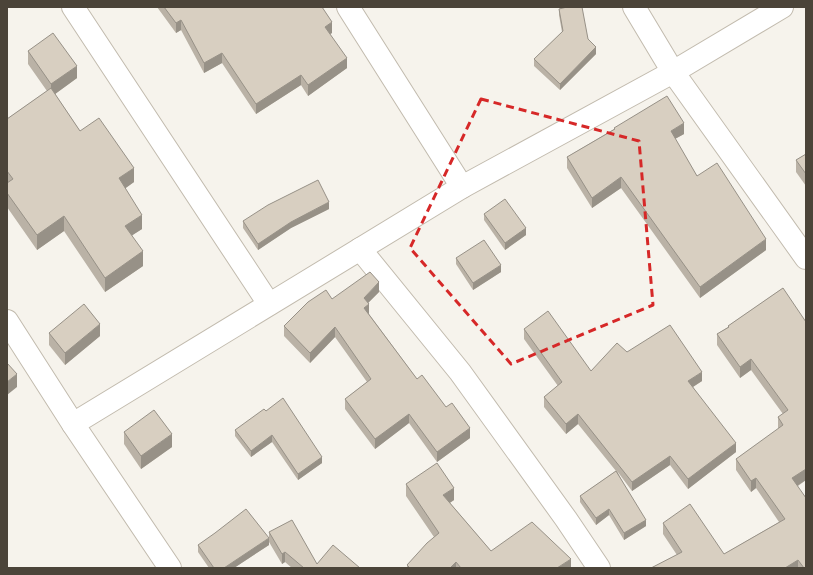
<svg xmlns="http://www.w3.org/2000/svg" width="813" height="575" viewBox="0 0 813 575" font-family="Lato,sans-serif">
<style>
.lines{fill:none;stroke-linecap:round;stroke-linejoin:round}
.street-casing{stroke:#c2bbae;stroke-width:24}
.street{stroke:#fff;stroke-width:22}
.wall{fill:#bab2a6}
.shaded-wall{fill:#979187}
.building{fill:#d8cfc1;stroke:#979187}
.marked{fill:none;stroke:#d62828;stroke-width:3;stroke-dasharray:8 5;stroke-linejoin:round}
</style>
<rect width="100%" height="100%" fill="#f6f3ec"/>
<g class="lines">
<g class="street-casing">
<g id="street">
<path d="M73 7 269 304"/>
<path d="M348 7 462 187"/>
<path d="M634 7 673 72 806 258"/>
<path d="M360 249 460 372 566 519 599 568"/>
<path d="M7 321 73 424 170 568"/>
<path d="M73 424 462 187 673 72 782 7"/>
</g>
</g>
<use href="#street" class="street"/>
</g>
<g class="wall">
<path d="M157 7H322L332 33 330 34 347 68 308 96 301 85 256 114 222 63 204 73 181 30 176 33Z"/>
<path d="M559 9 588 39 596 54 560 90 534 66V59L562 32 559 15Z"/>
<path d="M28 51 77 78 55 94 80 131 134 182 125 188 142 229 132 235 143 266 105 292 64 231 37 250 7 207V119L47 91 28 64Z"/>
<path d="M614 128 684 134 675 139 697 176 766 250 700 298 621 188 592 208 567 168V157L614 129Z"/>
<path d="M806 154V186L796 172V160Z"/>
<path d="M329 209 291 228 258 250 243 228V221Z"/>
<path d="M484 214 526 235 505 250 484 220Z"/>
<path d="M456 258 501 272 473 290 456 264Z"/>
<path d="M783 288 806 480 798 486 806 568H651L677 555 663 534V523L724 554 779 522 756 488 751 492 736 470V459L779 429 778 428V417L783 414 751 370 740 378 717 345V334L728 327V326Z"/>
<path d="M379 292 368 303 369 314 417 379 470 438 437 462 409 423 375 449 345 409V399L367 382 335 337 310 363 284 336V326L332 299Z"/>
<path d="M524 329 591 371 627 352 702 381 693 387 736 452 688 489 670 465 632 491 617 471 646 526 624 540 609 515 596 525 580 502V496L616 471 578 424 566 434 544 407V397L558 386 524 339Z"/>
<path d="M49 333 100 336 65 365 49 345Z"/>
<path d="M266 411 322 463 298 480 272 442 251 457 235 436V430Z"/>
<path d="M124 432 172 447 141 469 124 444Z"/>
<path d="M406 484 454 500 450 503 491 551 571 568H407V565L434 537 406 496Z"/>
<path d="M269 532 317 564 360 568H292L285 562 282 564 269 542Z"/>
<path d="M198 545H269L234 568H209L198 552Z"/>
</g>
<g class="shaded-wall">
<path d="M181 20V30L176 33V23Z"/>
<path d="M332 22V33L325 37V27Z"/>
<path d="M596 47V54L560 90V84Z"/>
<path d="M222 53V63L204 73V63Z"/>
<path d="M347 58V68L308 96V85Z"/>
<path d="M77 66V78L51 97V84Z"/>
<path d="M301 75V85L256 114V104Z"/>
<path d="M684 123V134L671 141V131Z"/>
<path d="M134 168V182L119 193V178Z"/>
<path d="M621 177V188L592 208V198Z"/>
<path d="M329 202V209L291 228 258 250V244L291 222Z"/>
<path d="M142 215V229L125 240V226Z"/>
<path d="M64 216V231L37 250V235Z"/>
<path d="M526 228V235L505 250V243Z"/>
<path d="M766 239V250L700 298V287Z"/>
<path d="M143 251V266L105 292V278Z"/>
<path d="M501 265V272L473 290V283Z"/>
<path d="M379 282V292L364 307V298Z"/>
<path d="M369 304V314L364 318V308Z"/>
<path d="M100 324V336L65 365V353Z"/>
<path d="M335 327V337L310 363V353Z"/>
<path d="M751 359V370L740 378V367Z"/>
<path d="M702 372V381L688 390V381Z"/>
<path d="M17 374V387L7 395V382Z"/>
<path d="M409 414V423L375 449V439Z"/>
<path d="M578 414V424L566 434V424Z"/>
<path d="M470 428V438L437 462V452Z"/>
<path d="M172 434V447L141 469V456Z"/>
<path d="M272 435V442L251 457V451Z"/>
<path d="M736 443V452L688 489V479Z"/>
<path d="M670 456V465L632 491V482Z"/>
<path d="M322 457V463L298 480V474Z"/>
<path d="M806 469V480L792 489V478Z"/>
<path d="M756 478V488L751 492V481Z"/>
<path d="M454 488V500L443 507V495Z"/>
<path d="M609 509V515L596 525V518Z"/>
<path d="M646 520V526L624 540V533Z"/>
<path d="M269 538V545L234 568H224Z"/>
<path d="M285 552V562L282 564V554Z"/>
<path d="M571 559V568H557Z"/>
<path d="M798 560V568H785Z"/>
<path d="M456 562V568H450Z"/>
</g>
<g class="building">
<path d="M164 7H322L332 22 325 27 347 58 308 85 301 75 256 104 222 53 204 63 181 20 176 23Z"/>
<path d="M567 7H582L588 39 596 47 560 84 534 59 563 31 559 9Z"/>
<path d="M53 33 77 66 51 84 28 51Z"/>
<path d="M51 88 80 131 99 118 134 168 119 178 142 215 125 226 143 251 105 278 64 216 37 235 7 193V183L13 179 7 171V119Z"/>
<path d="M667 96 684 123 671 131 697 176 717 163 766 239 700 287 621 177 592 198 567 157 615 129 614 128Z"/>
<path d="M806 154V174L796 160Z"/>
<path d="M318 180 329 202 291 222 258 244 243 221 268 205Z"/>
<path d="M505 199 526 228 505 243 484 214Z"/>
<path d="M484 240 501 265 473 283 456 258Z"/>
<path d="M370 272 379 282 364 298 369 304 364 308 417 379 422 375 446 407 452 403 470 428 437 452 409 414 375 439 345 399 371 379 335 327 310 353 284 326 308 302 326 290 332 299Z"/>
<path d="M783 288 806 322V469L792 478 806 498V568H804L798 560 785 568H651L682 552 663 523 690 504 724 554 785 519 756 478 751 481 736 459 783 425 778 417 788 410 751 359 740 367 717 334 729 327 728 326Z"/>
<path d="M84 304 100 324 65 353 49 333Z"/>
<path d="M548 311 591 371 617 343 627 352 670 325 702 372 688 381 736 443 688 479 670 456 632 482 578 414 566 424 544 397 562 382 524 329Z"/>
<path d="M7 363 17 374 7 382Z"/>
<path d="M283 398 322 457 298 474 272 435 251 451 235 430 264 409 266 411Z"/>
<path d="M154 410 172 434 141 456 124 432Z"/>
<path d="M437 463 454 488 443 495 491 551 532 522 571 559 557 568H461L456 562 450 568H410L407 565 427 543 439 533 406 484Z"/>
<path d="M616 471 646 520 624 533 609 509 596 518 580 496Z"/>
<path d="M246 509 269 538 224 568H214L198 545 215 533Z"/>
<path d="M292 520 317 564 333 545 360 568H304L285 552 282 554 269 532Z"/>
</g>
<path class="marked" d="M481 99 639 141 653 305 511 364 410 248Z"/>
<rect width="813" height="575" fill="none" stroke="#4b4439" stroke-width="16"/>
</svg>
